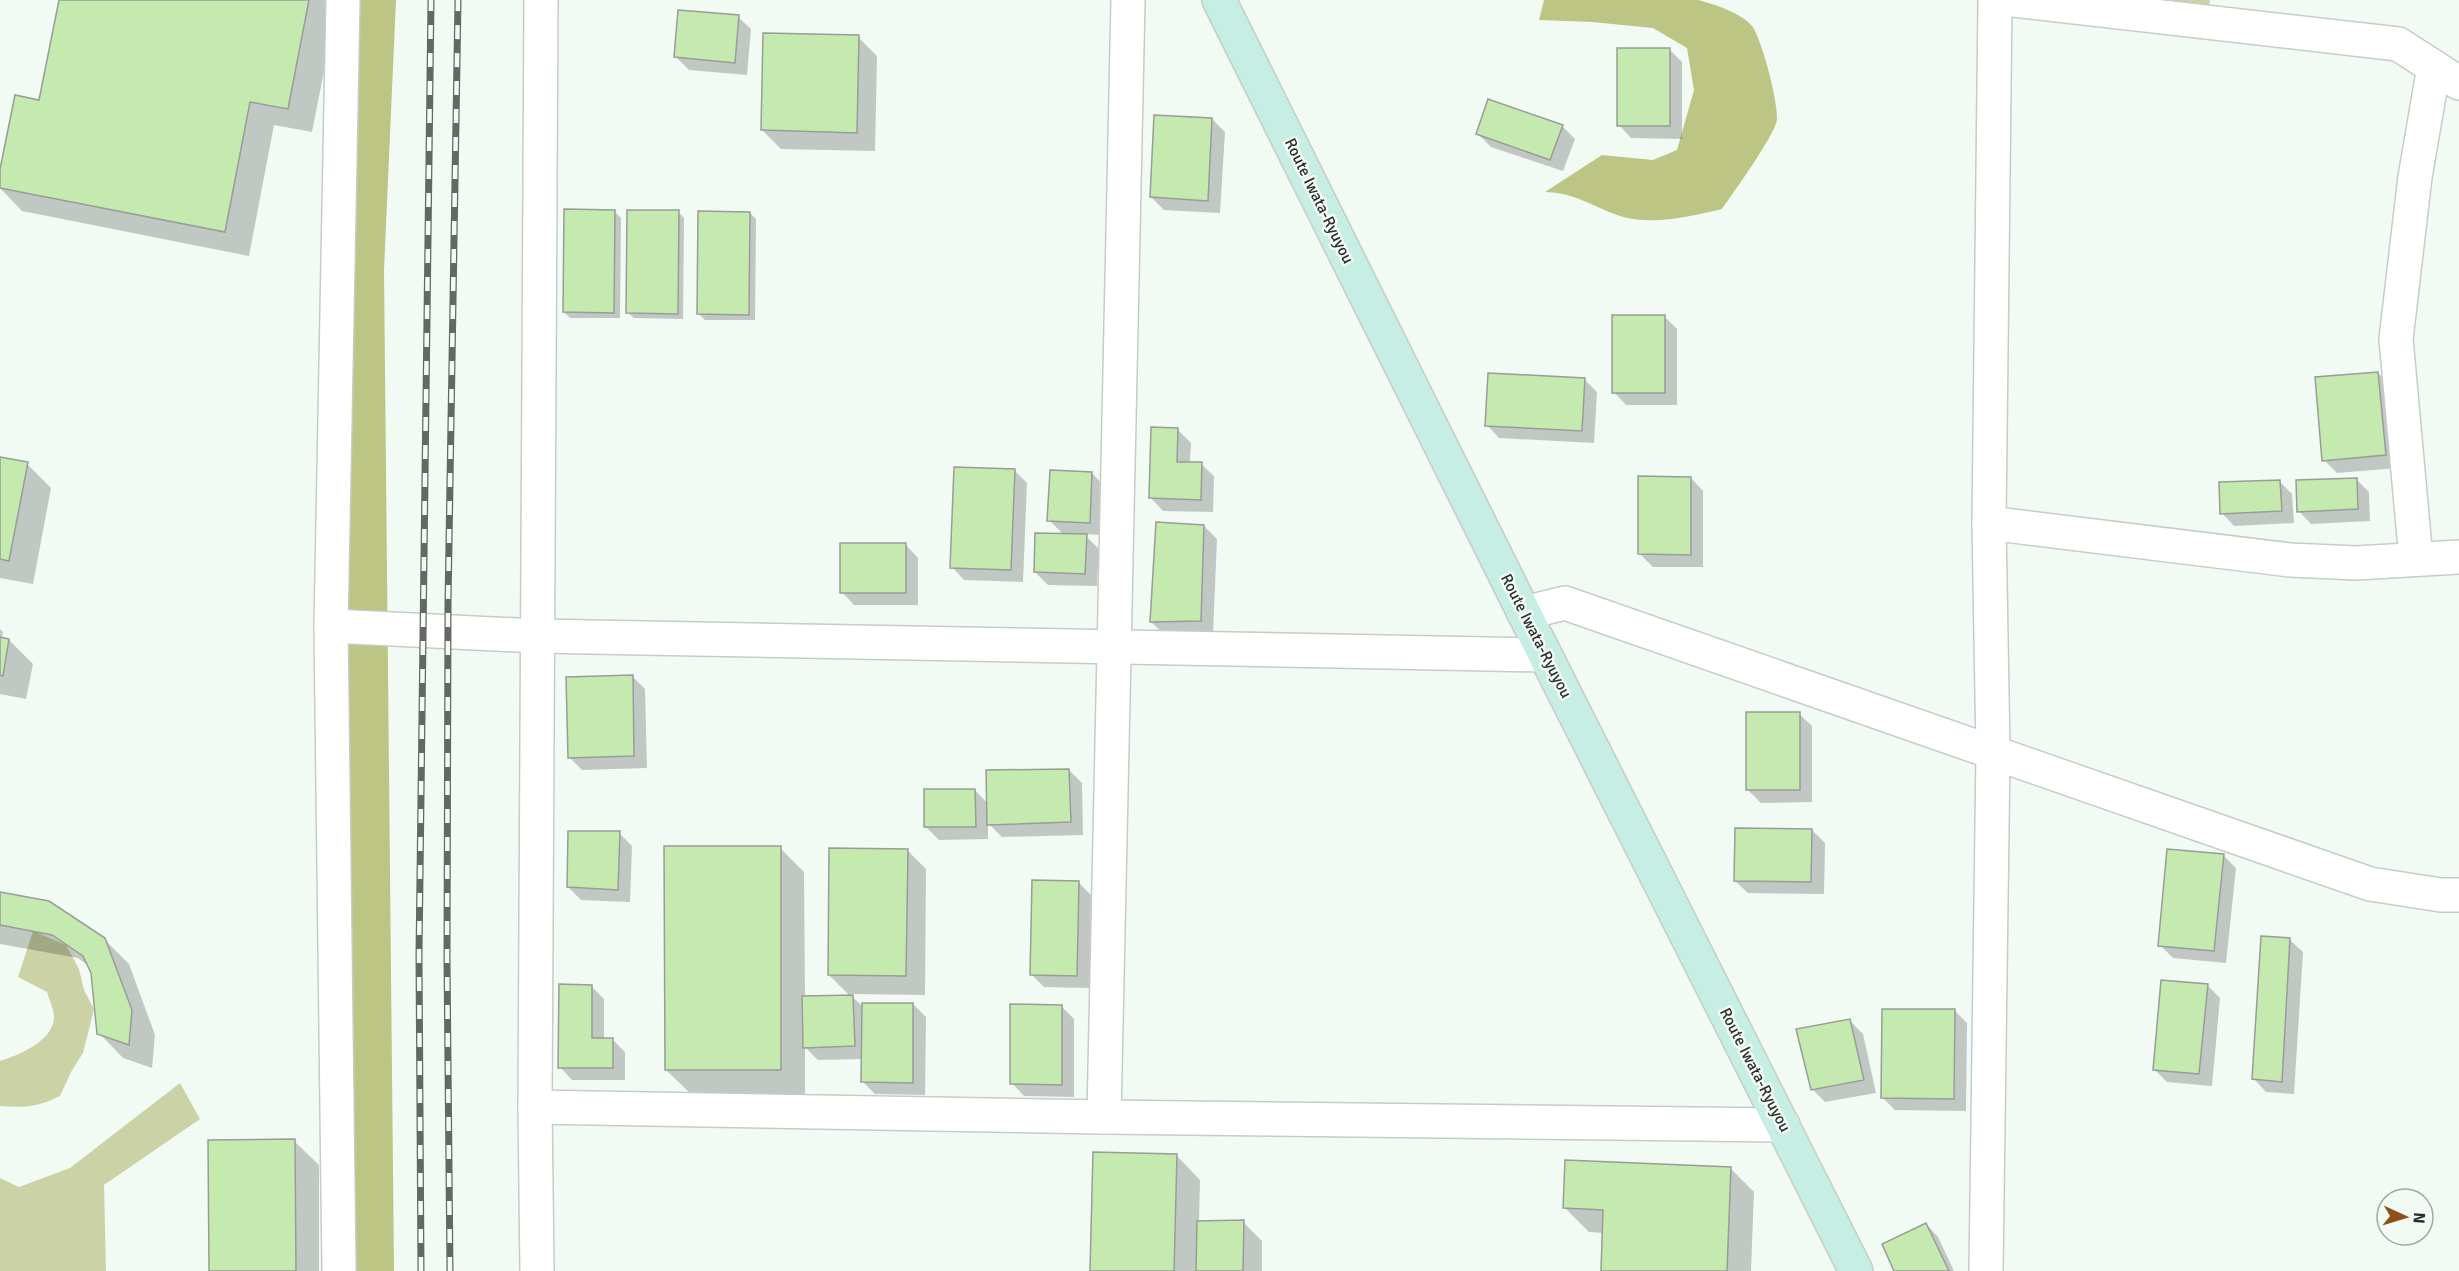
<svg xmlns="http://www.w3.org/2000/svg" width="2459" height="1271" viewBox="0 0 2459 1271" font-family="Signika,sans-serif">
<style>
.green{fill:#cbd2a5}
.forest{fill:#bcc583}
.shadow{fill:#0003}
.building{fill:#c5eaaf;stroke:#989d96;stroke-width:1.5}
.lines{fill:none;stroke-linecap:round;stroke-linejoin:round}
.minor-casing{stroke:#c5cdc7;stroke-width:36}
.secondary-casing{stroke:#c5cdc7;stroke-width:36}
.minor{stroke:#fff;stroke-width:33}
.secondary{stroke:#c7eee4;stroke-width:33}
.rail-casing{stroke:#636864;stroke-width:7}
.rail{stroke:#f2faf4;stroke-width:4.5;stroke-dasharray:14;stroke-linecap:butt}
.labels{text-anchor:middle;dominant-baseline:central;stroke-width:5;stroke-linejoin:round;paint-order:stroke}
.street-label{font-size:16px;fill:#2a2d2a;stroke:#f2faf4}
</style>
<rect width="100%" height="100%" fill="#f2faf4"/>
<g class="green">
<path d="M2157 0H2210L2209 5Z"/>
<path d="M33 931 66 945 79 969 84 990 94 1009 83 1053 71 1072 60 1096C37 1107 26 1108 0 1106V1061C19 1055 51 1042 54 1019 55 1012 49 999 47 992L18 977Z"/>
<path d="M180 1083 200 1119 104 1185 106 1271H0V1178L19 1187 70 1168Z"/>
</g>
<g class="forest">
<path d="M346 0H396L384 270 394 1271H340Z"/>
<path d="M1544 0H1698C1714 4 1741 13 1752 26 1762 39 1778 102 1777 119 1777 132 1732 195 1722 209 1692 216 1651 226 1620 216 1594 207 1573 192 1545 192L1602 155 1653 160 1677 150 1694 90 1687 48 1653 28 1592 22 1539 20Z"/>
</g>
<g class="shadow">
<path d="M61 0H338L312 132 274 125 249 256 22 211 0 188V177L41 101Z"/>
<path d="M738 17 751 29 747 75 689 70 676 57Z"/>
<path d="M858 37 877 56 875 151 781 149 762 130Z"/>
<path d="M1670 50 1682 62V139L1631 138 1619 125Z"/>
<path d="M1212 119 1225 132 1220 213 1164 210 1151 197Z"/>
<path d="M1562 126 1575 139 1563 171 1491 147 1478 134Z"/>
<path d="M615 212 621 218 620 318H570L564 312Z"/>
<path d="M678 212 684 218 683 319 634 318 627 312Z"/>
<path d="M750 213 756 219 755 320H705L699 314Z"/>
<path d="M1665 317 1677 329V405H1626L1614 392Z"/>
<path d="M2378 373 2391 386 2398 468 2337 473 2324 460Z"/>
<path d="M1585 380 1597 392 1594 443 1499 438 1487 425Z"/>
<path d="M1178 430 1191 443 1190 463 1201 464 1214 476 1213 512 1163 511 1151 498Z"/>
<path d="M0 459 27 464 51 488 33 584 0 578Z"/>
<path d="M1014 470 1027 483 1023 582 964 580 952 567Z"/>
<path d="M1092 473 1104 486 1102 535 1084 534 1099 549 1097 586 1048 585 1035 572 1064 535 1049 520Z"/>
<path d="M1691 478 1703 491V567H1653L1640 554Z"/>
<path d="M2356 479 2369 492 2370 521 2311 524 2299 511Z"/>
<path d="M2279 481 2292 494 2294 523 2234 526 2222 513Z"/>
<path d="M1204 526 1217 539 1213 633 1164 634 1151 622Z"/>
<path d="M906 545 918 558V605H854L842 592Z"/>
<path d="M0 629 3 632 2 639 9 640 33 664 26 699 0 694Z"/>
<path d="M632 676 645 689 647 768 582 770 569 757Z"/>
<path d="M1799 714 1812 726V802L1761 803 1748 790Z"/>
<path d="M1069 770 1082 783 1083 835 1002 837 988 823V839L939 840 926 827 975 790 988 804Z"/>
<path d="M1812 830 1825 843 1824 894 1748 893 1735 881Z"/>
<path d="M619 833 632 846 630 902 581 900 568 887Z"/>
<path d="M780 848 804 872 805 997 850 996 829 975 907 850 926 869 925 995 850 994 863 1007 913 1004 926 1017 925 1095 875 1094 862 1081 863 1059 818 1060 805 1047V1094H691L666 1070Z"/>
<path d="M2223 855 2236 868 2226 963 2173 958 2160 945Z"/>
<path d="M1079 883 1091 895 1090 988 1044 987 1031 974Z"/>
<path d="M0 893 104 939 129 964 155 1035 152 1068 123 1058 99 1033 93 972 90 967 78 958 0 944Z"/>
<path d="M2290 940 2303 952 2294 1094 2266 1092 2254 1079Z"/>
<path d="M2207 985 2220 998 2212 1086 2167 1082 2154 1069Z"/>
<path d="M591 986 604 999V1039H612L625 1052V1080H572L560 1067Z"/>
<path d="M1061 1006 1074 1019V1097L1024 1096 1012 1083Z"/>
<path d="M1955 1011 1967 1023 1966 1111 1895 1110 1882 1097Z"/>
<path d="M1850 1021 1863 1034 1876 1093 1825 1102 1812 1089Z"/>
<path d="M294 1141 319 1165V1271H211Z"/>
<path d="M1176 1155 1200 1180 1199 1222H1243L1262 1241V1271H1092Z"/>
<path d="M1730 1168 1754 1192 1751 1271H1602L1604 1233 1589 1232 1565 1208Z"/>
<path d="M1926 1224 1938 1237 1954 1271H1896Z"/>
</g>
<g class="building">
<path d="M59 0H309L288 109 250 102 225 232 0 188V169L15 95 39 100Z"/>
<path d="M678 10 739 15 735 63 674 57Z"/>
<path d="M763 33 859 35 857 133 761 130Z"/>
<rect x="1617" y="48" width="53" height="78"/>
<path d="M1488 99 1563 125 1550 160 1476 134Z"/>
<path d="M1154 115 1212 118 1208 201 1150 197Z"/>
<path d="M564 209 615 210 614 313 563 312Z"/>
<path d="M627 210H679L678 314 626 313Z"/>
<path d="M698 211 750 212 749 315 697 314Z"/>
<rect x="1612" y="315" width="53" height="78"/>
<path d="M2378 372 2386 455 2322 461 2315 377Z"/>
<path d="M1488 373 1585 378 1582 431 1485 426Z"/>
<path d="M1151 427 1178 428 1177 462H1202L1201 500 1149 498Z"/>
<path d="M0 457 28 462 9 561 0 559Z"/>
<path d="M954 467 1015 469 1011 570 950 568Z"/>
<path d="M1050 470 1092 472 1090 523 1047 521Z"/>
<path d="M1638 476 1691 477V555L1638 554Z"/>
<path d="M2357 478 2358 509 2297 512 2296 480Z"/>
<path d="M2280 480 2282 511 2220 514 2219 482Z"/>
<path d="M1156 522 1204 525 1201 621 1150 622Z"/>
<path d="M1035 533 1087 534 1085 574 1034 572Z"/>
<rect x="840" y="543" width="66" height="50"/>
<path d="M0 637 9 639 3 676 0 675Z"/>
<path d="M633 675 634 756 568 758 566 677Z"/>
<rect x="1746" y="712" width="54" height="78"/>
<path d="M1069 769 1071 822 987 825 986 770Z"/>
<path d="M924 789H975L976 827H924Z"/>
<path d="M1735 828 1812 829 1811 882 1734 881Z"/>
<path d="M568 831H620L618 890 567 887Z"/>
<path d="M664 846H781V1070H665Z"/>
<path d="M829 848 908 849 906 976 828 975Z"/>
<path d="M2167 849 2224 854 2214 951 2158 946Z"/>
<path d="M1032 880 1079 881 1077 976 1030 975Z"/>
<path d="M0 892 49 901 105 938 132 1010 129 1045 97 1034 91 973 83 956 52 935 0 925Z"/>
<path d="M2261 936 2290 938 2282 1082 2252 1079Z"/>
<path d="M2161 980 2208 984 2199 1074 2153 1070Z"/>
<path d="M559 984 592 985V1038H613V1068H558Z"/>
<path d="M853 995 855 1046 803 1048 802 996Z"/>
<path d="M862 1003H913V1083L861 1082Z"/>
<path d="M1010 1004 1062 1005V1085L1010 1084Z"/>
<path d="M1882 1009H1955L1954 1099 1881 1098Z"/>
<path d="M1850 1019 1864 1080 1811 1090 1796 1029Z"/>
<path d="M295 1139 296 1271H209L208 1140Z"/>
<path d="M1093 1152 1177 1154 1174 1271H1090Z"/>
<path d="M1565 1160 1731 1167 1727 1271H1601L1603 1210 1563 1208Z"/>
<path d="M1244 1220 1243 1271H1196L1197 1221Z"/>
<path d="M1926 1223 1949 1271H1894L1882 1244Z"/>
</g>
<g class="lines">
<g class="minor-casing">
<g id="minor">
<path d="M2014 0 2398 44 2459 83"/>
<path d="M1989 523 2290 560 2356 563 2459 557"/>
<path d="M2416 559 2396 339 2415 177 2434 67"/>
<path d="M1524 613 1565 603 2370 884 2441 895H2459"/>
<path d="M331 626 537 636 1545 655"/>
<path d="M535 1107 1104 1117 1783 1125"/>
<path d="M1104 1117 1128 0"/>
<path d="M339 1271 331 626 343 0"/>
<path d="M537 1271 535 1107 541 0"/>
<path d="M1986 1271 1993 752 1989 523 1995 0"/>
</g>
</g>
<g class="secondary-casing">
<path id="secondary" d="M1219 0 1524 613 1856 1271"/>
</g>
<use href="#minor" class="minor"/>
<use href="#secondary" class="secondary"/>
<g class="rail-casing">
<g id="rail">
<path d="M421 1271 419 955 431 0"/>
<path d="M450 1271 447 960 448 603 458 0"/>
</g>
</g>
<use href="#rail" class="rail"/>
</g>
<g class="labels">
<g class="street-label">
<text transform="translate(1319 201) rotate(64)">Route Iwata-Ryuyou</text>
<text transform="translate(1536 636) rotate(63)">Route Iwata-Ryuyou</text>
<text transform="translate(1755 1070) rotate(63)">Route Iwata-Ryuyou</text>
</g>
</g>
<g transform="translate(2405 1217) rotate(94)"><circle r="28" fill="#f2faf4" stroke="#a2a8a3" stroke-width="1.5"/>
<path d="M0-4.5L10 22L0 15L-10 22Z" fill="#8f5018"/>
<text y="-9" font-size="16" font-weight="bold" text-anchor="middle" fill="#2a2d2a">N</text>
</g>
</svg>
